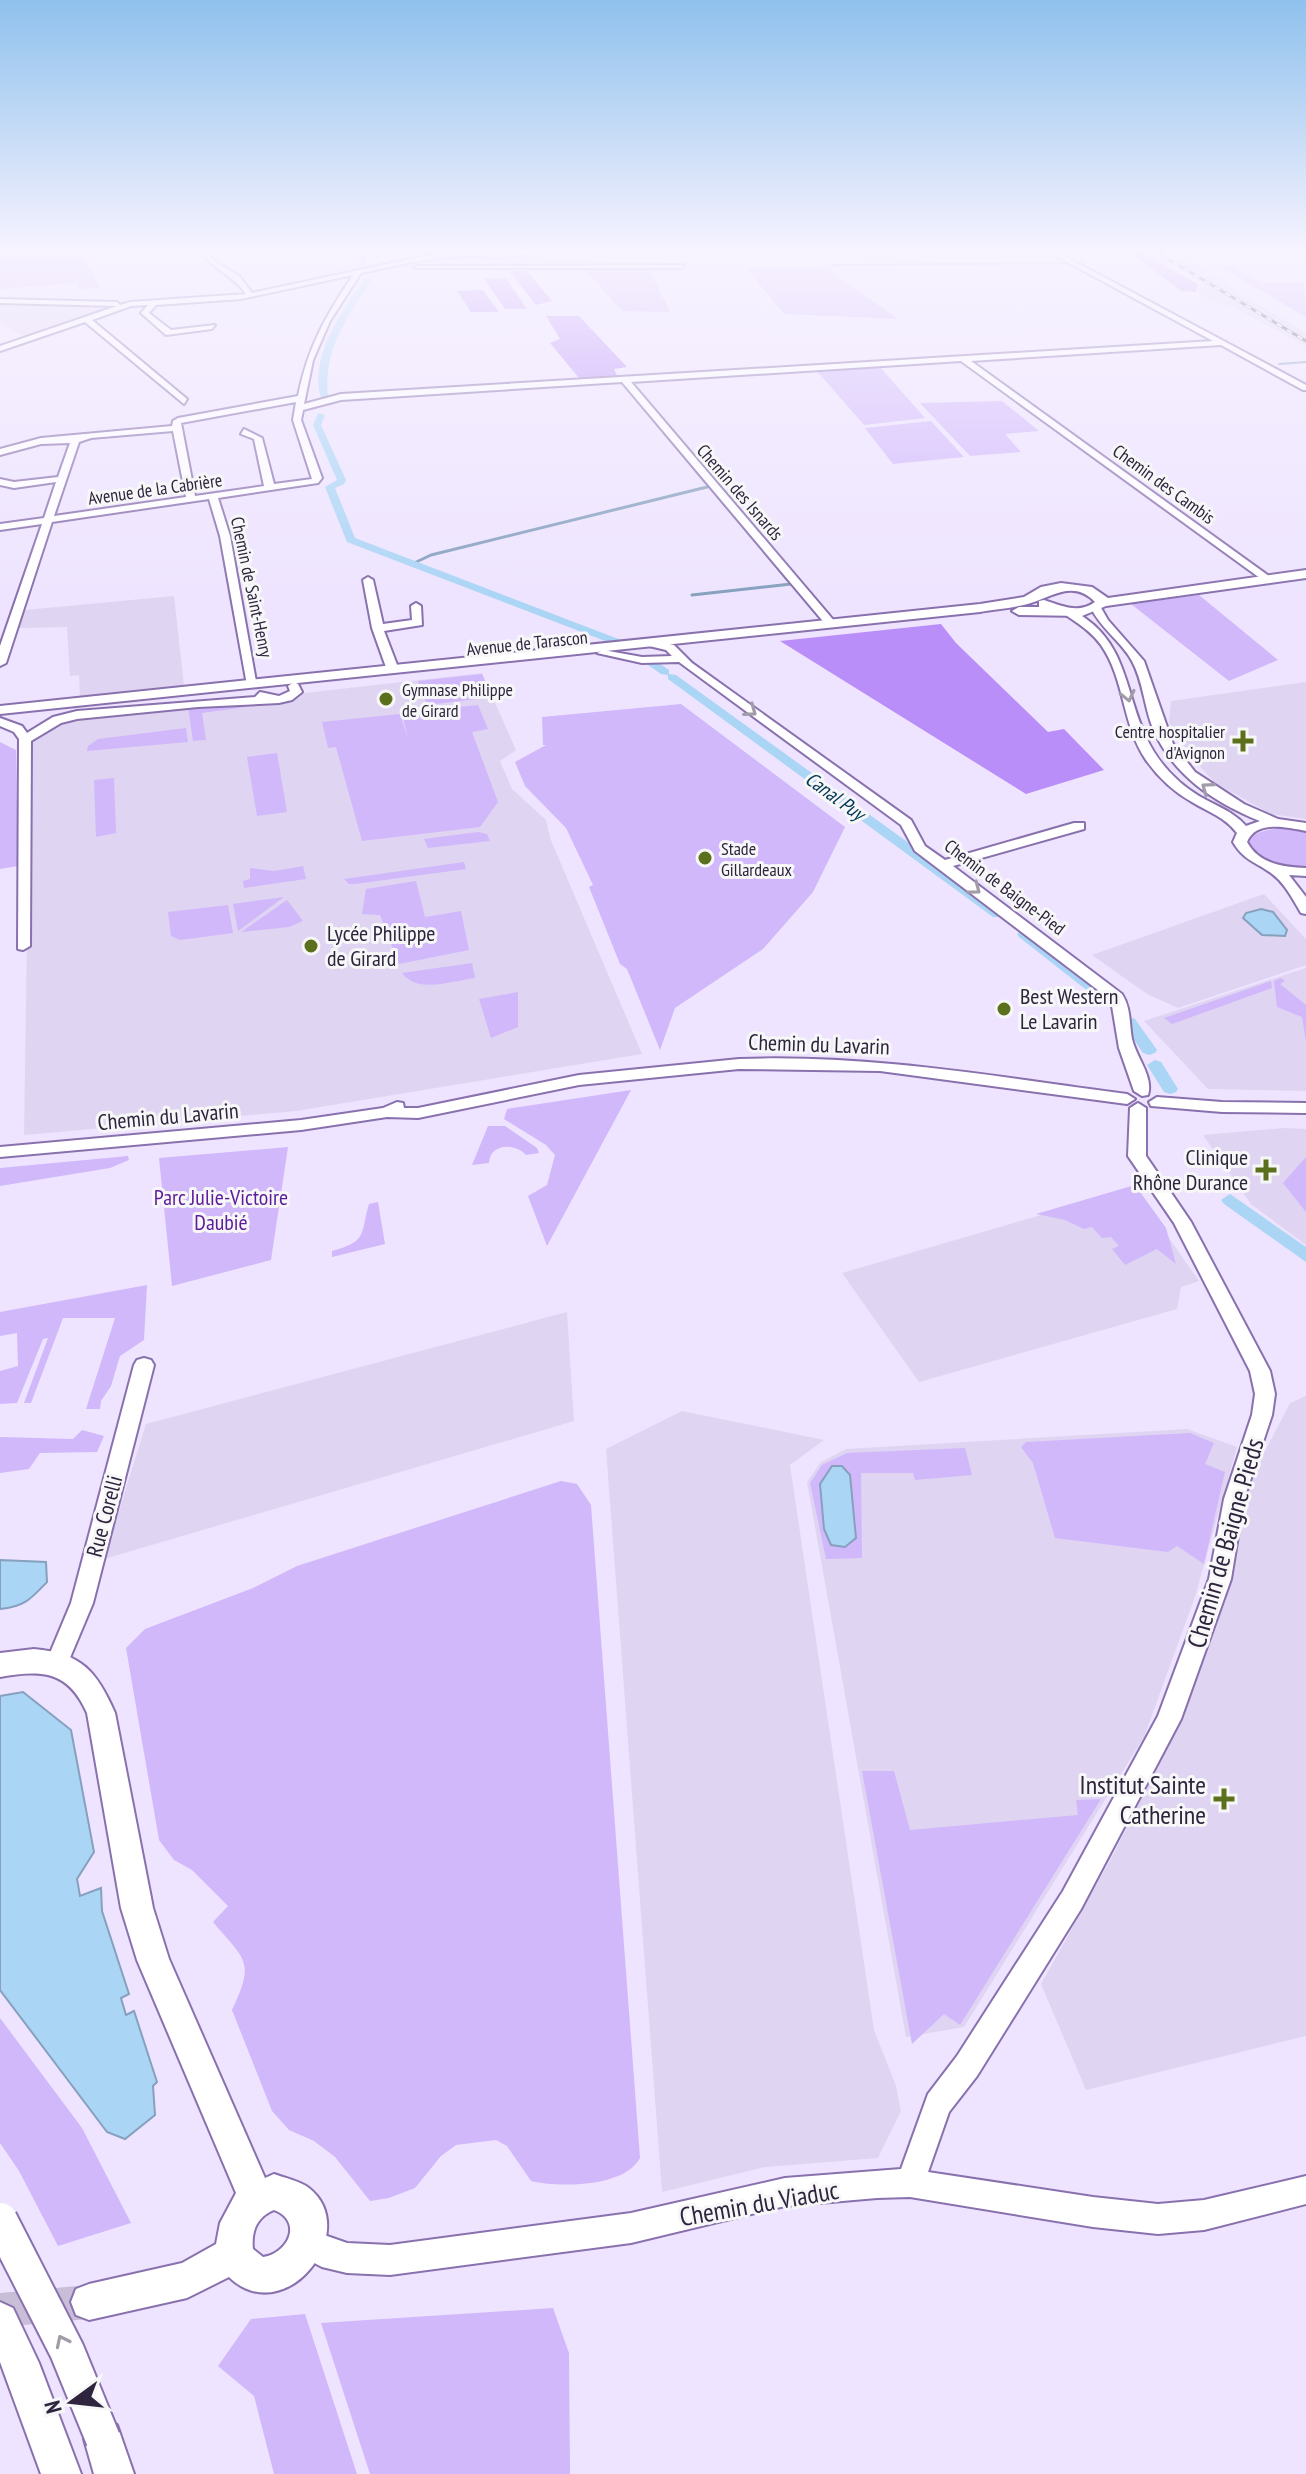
<svg xmlns="http://www.w3.org/2000/svg" width="1306" height="2474" viewBox="0 0 1306 2474" font-family="'PT Sans Narrow',sans-serif">
<style>
.built{fill:#dfd4f2}
.green{fill:#d1b8fb}
.forest{fill:#ba8ef9}
.water{fill:#abd5f5;stroke:#86a0be;stroke-width:2}
.lines{fill:none;stroke-linecap:round;stroke-linejoin:round}
.stream-far1{stroke:#86a0be;stroke-width:2}
.stream{stroke:#86a0be;stroke-width:3}
.canal{fill:#abd5f5;fill-rule:evenodd}
.major-tunnel{stroke:#c8bed8;stroke-width:34;stroke-dasharray:34 17;stroke-linecap:butt}
.minor-casing{stroke:#8971ae;stroke-width:4}
.major-casing{stroke:#8971ae;stroke-width:4}
.minor{fill:#fff;fill-rule:evenodd}
.major{fill:#fff;fill-rule:evenodd}
.rail-casing{stroke:#524862;stroke-width:3}
.rail{stroke:#f7f7f7;stroke-width:2;stroke-dasharray:6;stroke-linecap:butt}
.major-bridge-casing{stroke:#8971ae;stroke-width:38;stroke-linecap:butt}
.major-bridge{stroke:#fff;stroke-width:34}
.oneway{stroke:#a19ca8}
.poi-dot{fill:#5c6f1d;stroke:#f7f7f7;stroke-width:3}
.labels{text-anchor:middle;dominant-baseline:central;stroke-width:6;stroke-linejoin:round;paint-order:stroke}
.far-street-label{font-size:18px;fill:#2e243e;stroke:#f7f7f7}
.far-poi-label{font-size:18px;fill:#2e243e;stroke:#f7f7f7;text-anchor:start}
.far-water-label{font-size:20px;font-style:italic;fill:#023756;stroke:#f7f7f7}
.poi-label{font-size:22px;fill:#2e243e;stroke:#f7f7f7;text-anchor:start}
.street-label{font-size:22px;fill:#2e243e;stroke:#f7f7f7}
.park-label{font-size:22px;fill:#5d1c9a;stroke:#f7f7f7}
.near-street-label{font-size:26px;fill:#2e243e;stroke:#f7f7f7}
.near-poi-label{font-size:26px;fill:#2e243e;stroke:#f7f7f7;text-anchor:end}
</style>
<rect width="100%" height="100%" fill="#eee4ff"/>
<g class="built">
<path d="M1149 250H1173L1227 282 1236 291 1306 333V346L1231 306 1212 302 1198 293 1200 285 1205 284Z"/>
<path d="M33 303 108 306 102 312 25 337 0 323V304Z"/>
<path d="M174 596 184 686 80 698 79 675 70 676 67 627 19 628 25 610Z"/>
<path d="M482 673 516 750 500 761 512 789 546 820 550 838 642 1054 296 1111 24 1135 30 738 74 719Z"/>
<path d="M1306 682V819L1271 814 1215 783 1193 759 1169 723 1171 701Z"/>
<path d="M1264 894 1306 939V965L1178 1008 1147 994 1092 955Z"/>
<path d="M1306 968V1091L1208 1089 1144 1021Z"/>
<path d="M1285 1128 1306 1129V1245L1251 1204 1203 1135Z"/>
<path d="M1134 1188 1199 1281 1181 1287 1177 1309 919 1382 842 1273Z"/>
<path d="M567 1312 574 1421 104 1559 146 1424Z"/>
<path d="M1306 1396V2036L1086 2090 1041 1984 1112 1857 1171 1740 1226 1600 1252 1476 1290 1403Z"/>
<path d="M682 1411 824 1440 790 1465 874 2030 896 2086 901 2111 878 2158 765 2167 662 2192 606 1449Z"/>
<path d="M1187 1429 1237 1447 1195 1597 1144 1737 964 2027 906 2037 807 1482 821 1462 846 1449Z"/>
</g>
<g class="green">
<path d="M0 250H87L15 256H83L100 288 79 289 76 283 0 289Z"/>
<path d="M1217 265 1233 266 1260 282H1304L1306 317Z"/>
<path d="M583 268H649L670 312 622 311Z"/>
<path d="M746 268H827L898 319 784 314Z"/>
<path d="M879 366 925 418 864 425 816 370Z"/>
<path d="M1002 401 1039 431 1005 434 1021 452 970 456 920 403Z"/>
<path d="M931 421 964 457 893 464 865 428Z"/>
<path d="M1199 595 1278 660 1229 681 1131 604Z"/>
<path d="M482 674 492 697 427 705 418 681Z"/>
<path d="M245 704 246 707 202 713 206 740 193 741 188 707Z"/>
<path d="M681 704 845 827 813 892 763 949 675 1008 660 1050 627 969 620 964 589 887 593 885 566 828 525 786 515 762 546 745H543L542 717Z"/>
<path d="M478 705 488 729 472 732 498 802 480 827 362 841 336 747 328 748 322 722 400 714 408 739 402 713Z"/>
<path d="M186 728 188 742 87 751 88 746 98 739Z"/>
<path d="M0 742 16 750 18 866 0 869Z"/>
<path d="M277 753 287 812 257 816 247 757Z"/>
<path d="M114 778 116 833 96 837 94 780Z"/>
<path d="M1289 828 1306 832V868C1291 868 1276 866 1262 859 1224 838 1268 827 1289 828Z"/>
<path d="M478 832 487 834 490 841 428 848 424 839Z"/>
<path d="M464 862 466 869 355 884H349L344 879Z"/>
<path d="M303 866 306 879 244 888 243 881 250 879V868L274 871Z"/>
<path d="M416 881 425 917 461 911 469 950 399 964 380 915 362 914 366 889Z"/>
<path d="M284 897 238 931 233 904Z"/>
<path d="M287 900 303 921 289 927 241 932Z"/>
<path d="M228 905 233 933 180 940 171 936 168 912Z"/>
<path d="M472 963 475 978C452 981 417 994 402 973Z"/>
<path d="M1281 978 1285 981 1280 984 1306 1005V1041L1302 1017 1277 1007 1274 981Z"/>
<path d="M1271 981 1272 988 1172 1024 1164 1018Z"/>
<path d="M518 992V1027L491 1038 479 999Z"/>
<path d="M631 1090 547 1246 528 1196 547 1185 555 1155 546 1145 504 1119 507 1109Z"/>
<path d="M488 1126H505L537 1148 539 1153 526 1155C515 1143 490 1143 489 1163L472 1165Z"/>
<path d="M288 1147 271 1260 172 1286 159 1158Z"/>
<path d="M128 1156 129 1160 110 1168 0 1186V1168Z"/>
<path d="M1306 1157V1212L1283 1183Z"/>
<path d="M1135 1185 1166 1228 1176 1264 1157 1249 1125 1265 1112 1249 1119 1246 1111 1237 1102 1238 1092 1227 1084 1229 1065 1220 1036 1214Z"/>
<path d="M378 1202 385 1244 332 1257V1251C368 1241 360 1235 369 1204Z"/>
<path d="M147 1285 144 1340 120 1356 111 1386 101 1401 100 1409H86L115 1318H63L31 1403H24L48 1338 43 1339 17 1403 0 1404V1371L18 1366 17 1333 0 1336V1312Z"/>
<path d="M82 1430 104 1436 97 1452 40 1453 29 1469 0 1473V1437L73 1439Z"/>
<path d="M1190 1433 1214 1443 1205 1464 1225 1472 1204 1564 1177 1546 1168 1552 1055 1538 1033 1463 1021 1447 1026 1442Z"/>
<path d="M965 1448 972 1475 915 1480 913 1473H861L862 1558 826 1559 810 1483 822 1465 847 1453Z"/>
<path d="M561 1481 577 1484 591 1505 640 2158C625 2187 560 2188 531 2181L507 2146 496 2140 456 2145 441 2156 415 2188 389 2198 370 2201 335 2157 314 2141 289 2130 272 2111 232 2010C255 1961 246 1961 213 1922L228 1906 192 1870 174 1860 159 1840 126 1648 145 1629 253 1588 297 1566Z"/>
<path d="M862 1771H894L910 1830 1078 1815 1076 1800 1101 1799 960 2025 944 2014 912 2044Z"/>
<path d="M0 2018 82 2128 131 2223 58 2246 19 2171 0 2143Z"/>
<path d="M553 2308 569 2353 570 2474H370L321 2323Z"/>
<path d="M305 2314 357 2474H274L254 2396 218 2366 251 2319Z"/>
</g>
<g class="forest">
<path d="M1127 250H1136L1198 284 1196 292 1181 291Z"/>
<path d="M509 271H527L552 301 536 305Z"/>
<path d="M506 278 527 309H505L484 279Z"/>
<path d="M483 290 499 312H471L457 291Z"/>
<path d="M546 316H579L627 367 614 369 618 378H579L550 343 560 339Z"/>
<path d="M941 624 956 643 1048 732 1064 729 1104 770 1026 794 780 641Z"/>
</g>
<g class="water">
<path d="M1261 909 1273 912 1287 930 1285 936 1262 935 1243 918 1246 913Z"/>
<path d="M832 1466H842L850 1475 856 1538 845 1547 831 1545 824 1529 820 1484Z"/>
<path d="M0 1560 46 1562 47 1582C31 1599 24 1607 0 1609Z"/>
<path d="M23 1692 71 1730 94 1852 77 1879 80 1896 101 1888 102 1911 129 1994 121 1998 126 2015 134 2011 157 2082 153 2086 155 2115 125 2139 107 2132 0 1990V1696Z"/>
</g>
<g class="lines">
<g class="stream-far1">
<path d="M832 265 1070 263"/>
<path d="M1279 364 1306 362"/>
</g>
<g class="stream">
<path d="M663 431 791 584 692 595"/>
<path d="M412 564 431 555 707 487"/>
</g>
<g class="canal">
<path d="M362 250H368L365 267 362 269 359 267Z"/>
<path d="M365 278 372 280C347 317 323 350 328 396L321 398C309 354 342 313 365 278Z"/>
<path d="M318 413 325 415 321 425 346 480 344 484 335 488 355 538 621 640V644H613L347 542 325 487 337 480 313 425Z"/>
<path d="M648 661H656L669 670V674L676 675 1003 911V917H993L668 679V675L661 674 648 665Z"/>
<path d="M1024 930 1113 997V1003H1103L1019 937 1017 934Z"/>
<path d="M1130 1017 1135 1019 1157 1050 1155 1053 1149 1055 1143 1053 1122 1022Z"/>
<path d="M1155 1060 1161 1062 1178 1089 1176 1092 1170 1094 1164 1092 1147 1065Z"/>
<path d="M1230 1194 1306 1247V1262L1224 1204 1221 1200Z"/>
</g>
<path class="major-tunnel" d="M0 2310 89 2302"/>
<g class="minor-casing">
<g id="minor">
<path d="M201 250H207L214 261 239 276 252 293 424 256 538 250C515 260 490 256 465 256 430 257 395 266 361 273L330 321 313 360 304 404 341 394 1213 341 1045 250H1053L1306 385V390H1303L1221 345 971 361 1273 579 1264 581 961 361 631 382 835 622V626H827L622 382 341 400 303 410 301 420 322 478 318 483 218 498 230 536 257 687 247 685 220 536 209 499 52 522 6 663 0 666V646L42 524 0 530V524L44 518 56 482 14 488 0 485V479L14 482 58 477 70 443 41 444 0 455V449L41 438 172 426 173 421 178 418 298 396C308 347 325 317 353 275L241 299 156 305 149 313 171 330 215 325 212 329 166 335 141 313 148 305 131 306 92 320 187 399 184 404 85 322 0 351V346L117 306 0 303V299L117 302 120 305 130 302 246 294C232 274 212 270 201 250ZM296 402 293 420 312 479 274 484 262 438 244 429 241 434 254 439 264 486 195 496 181 423ZM173 431 186 497 54 516 79 442 91 438Z"/>
<path d="M688 250H745L691 252Z"/>
<path d="M684 265 682 268H414L417 266Z"/>
<path d="M368 577 373 580 383 624 412 620 411 606 416 603 421 606 422 625 384 631 399 670 397 672 387 670 372 628 363 580Z"/>
<path d="M1092 606H1100L1108 620 1144 661 1173 744 1195 772 1244 804 1278 819 1306 823V831C1287 827 1256 820 1247 842 1259 864 1283 867 1306 868V876L1289 875 1306 897V914L1301 913C1292 898 1284 881 1268 871 1253 861 1243 859 1233 842L1237 833C1225 817 1208 812 1192 802 1174 792 1158 777 1146 760 1122 725 1125 679 1101 645 1091 631 1077 623 1063 613V609C1072 608 1077 613 1085 618 1127 647 1126 695 1146 737 1157 761 1176 782 1199 796 1216 806 1233 811 1246 826L1260 821C1213 802 1171 774 1152 726 1144 705 1143 681 1132 661 1121 641 1101 629 1091 608Z"/>
<path d="M649 640 674 645 692 663 911 820 925 846 945 860 1074 823H1084V829L953 866 1122 994C1131 1008 1129 1022 1132 1039 1136 1057 1154 1077 1148 1095L1142 1096 1134 1091 1119 1048 1111 1000 915 851 901 825 679 662 642 663 597 653 603 650 642 657 672 656 666 650 645 645V641Z"/>
<path d="M294 682 298 684 302 692 292 700 279 703 198 707 77 719 61 723 31 741 30 946 23 950 18 949 19 739 14 732 0 726V718L22 726 27 733 53 717 77 711 255 697 260 692 279 696 290 691 288 686Z"/>
<path d="M739 1059C871 1054 997 1077 1127 1094L1135 1099 1127 1104 880 1071 739 1069 579 1085 418 1118 387 1117 301 1130 0 1157V1147L301 1120 383 1108 397 1102 403 1103 404 1108H418L579 1075Z"/>
<path d="M1157 1097 1222 1102 1306 1103V1113L1222 1112 1151 1106 1149 1102Z"/>
<path d="M1138 1103 1146 1108V1156L1191 1222 1270 1371 1275 1394 1272 1415 1244 1499 1231 1579 1181 1719 1081 1909 977 2076 949 2112 928 2172 1093 2197 1158 2204 1204 2200 1306 2176V2204L1204 2230 1158 2234 1093 2227 910 2197 877 2198 785 2206 631 2243 390 2275 347 2273 322 2267 297 2254 292 2244 297 2234 307 2229 347 2243 390 2245 631 2213 785 2178 901 2169 928 2094 957 2056 1063 1891 1158 1716 1209 1579 1224 1499 1252 1415 1255 1394 1250 1371 1174 1223 1128 1156 1130 1108Z"/>
<path d="M144 1358 151 1360 154 1365 93 1603 64 1672 56 1675 48 1672 45 1665 71 1603 134 1365 137 1360Z"/>
</g>
</g>
<g class="major-casing">
<g id="major">
<path d="M1306 570V578L1106 606 1082 616 1019 615 1012 611 1019 607H1039V601L1044 600C1062 606 1078 614 1095 602 1074 580 1053 596 1031 603 1015 608 996 609 980 612L0 714V706L980 604 1024 597 1041 587 1061 583 1092 587 1108 598Z"/>
<path d="M34 1649C82 1653 97 1672 115 1713L153 1908 169 1959 265 2178 274 2174C285 2178 300 2181 309 2188 363 2231 285 2331 229 2277L187 2298 89 2320 76 2315 71 2302 76 2289 89 2284 182 2263 216 2244 220 2223 236 2193 137 1960 121 1908 87 1713C68 1670 42 1670 0 1677V1653ZM274 2210C303 2221 289 2253 263 2257L253 2249C251 2231 257 2217 274 2210Z"/>
<path d="M0 2302 13 2308 39 2363 81 2474H41L0 2362Z"/>
<path d="M103 2420 117 2425 134 2474H94L84 2439 89 2425Z"/>
</g>
</g>
<use href="#minor" class="minor"/>
<use href="#major" class="major"/>
<g class="rail-casing">
<path id="rail" d="M1153 250 1306 341"/>
</g>
<use href="#rail" class="rail"/>
<g class="major-bridge-casing">
<path id="major-bridge" d="M0 2220 67 2351 103 2439"/>
</g>
<use href="#major-bridge" class="major-bridge"/>
</g>
<defs><path id="oneway-chevron" d="M-2-3.5L2.5 0L-2 3.5" fill="none" stroke-width="1.6" stroke-linecap="round" stroke-linejoin="round" transform="scale(2)"/></defs>
<g class="oneway">
<use href="#oneway-chevron" transform="translate(1128 696) rotate(77)"/>
<use href="#oneway-chevron" transform="translate(751 711) rotate(36)"/>
<use href="#oneway-chevron" transform="translate(1207 788) rotate(-144)"/>
<use href="#oneway-chevron" transform="translate(975 889) rotate(37)"/>
<use href="#oneway-chevron" transform="translate(62 2341) rotate(-116)"/>
</g>
<linearGradient id="sky" x2="0" y2="1"><stop stop-color="#8fc1ed"/><stop offset="0.42" stop-color="#f7f3ff"/><stop offset="1" stop-color="#f7f3ff" stop-opacity="0"/></linearGradient>
<rect width="1306" height="596" fill="url(#sky)"/>
<g class="poi-dot">
<circle cx="386" cy="699" r="8"/>
<path d="M1239 729h8v8h8v8h-8v8h-8v-8h-8v-8h8z"/>
<circle cx="705" cy="858" r="8"/>
<circle cx="311" cy="946" r="8"/>
<circle cx="1004" cy="1009" r="8"/>
<path d="M1262 1158h8v8h8v8h-8v8h-8v-8h-8v-8h8z"/>
<path d="M1220 1787h8v8h8v8h-8v8h-8v-8h-8v-8h8z"/>
</g>
<g class="labels">
<g class="far-street-label">
<text transform="translate(1164 484) rotate(36)">Chemin des Cambis</text>
<text transform="translate(155 489) rotate(-8)">Avenue de la Cabrière</text>
<text transform="translate(740 492) rotate(49)">Chemin des Isnards</text>
<text transform="translate(252 587) rotate(78)">Chemin de Saint-Henry</text>
<text transform="translate(527 643) rotate(-6)">Avenue de Tarascon</text>
<text transform="translate(1005 887) rotate(37)">Chemin de Baigne-Pied</text>
</g>
<g class="far-poi-label">
<text x="402" y="689">Gymnase Philippe<tspan x="402" dy="21">de Girard</tspan></text>
<text x="1225" y="731" text-anchor="end">Centre hospitalier<tspan x="1225" dy="21">d'Avignon</tspan></text>
<text x="721" y="848">Stade<tspan x="721" dy="21">Gillardeaux</tspan></text>
</g>
<g class="far-water-label">
<text transform="translate(835 796) rotate(36)">Canal Puy</text>
</g>
<g class="poi-label">
<text x="327" y="933">Lycée Philippe<tspan x="327" dy="25">de Girard</tspan></text>
<text x="1020" y="996">Best Western<tspan x="1020" dy="25">Le Lavarin</tspan></text>
<text x="1248" y="1157" text-anchor="end">Clinique<tspan x="1248" dy="25">Rhône Durance</tspan></text>
</g>
<g class="street-label">
<text transform="translate(819 1044) rotate(2)">Chemin du Lavarin</text>
<text transform="translate(168 1116) rotate(-5)">Chemin du Lavarin</text>
<text transform="translate(104 1516) rotate(-75)">Rue Corelli</text>
</g>
<g class="park-label">
<text x="221" y="1197">Parc Julie-Victoire<tspan x="221" dy="25">Daubié</tspan></text>
</g>
<g class="near-street-label">
<text transform="translate(1225 1543) rotate(-74)">Chemin de Baigne Pieds</text>
<text transform="translate(759 2203) rotate(-10)">Chemin du Viaduc</text>
</g>
<g class="near-poi-label">
<text x="1206" y="1784">Institut Sainte<tspan x="1206" dy="30">Catherine</tspan></text>
</g>
</g>
<g transform="translate(72 2402) rotate(255)" stroke="#f7f7f7" stroke-width="6" paint-order="stroke">
<path d="M0-6L14 30L0 20L-14 30Z" fill="#2e243e"/>
<text y="-12" font-size="22" font-weight="bold" text-anchor="middle" fill="#2e243e">N</text>
</g>
</svg>
